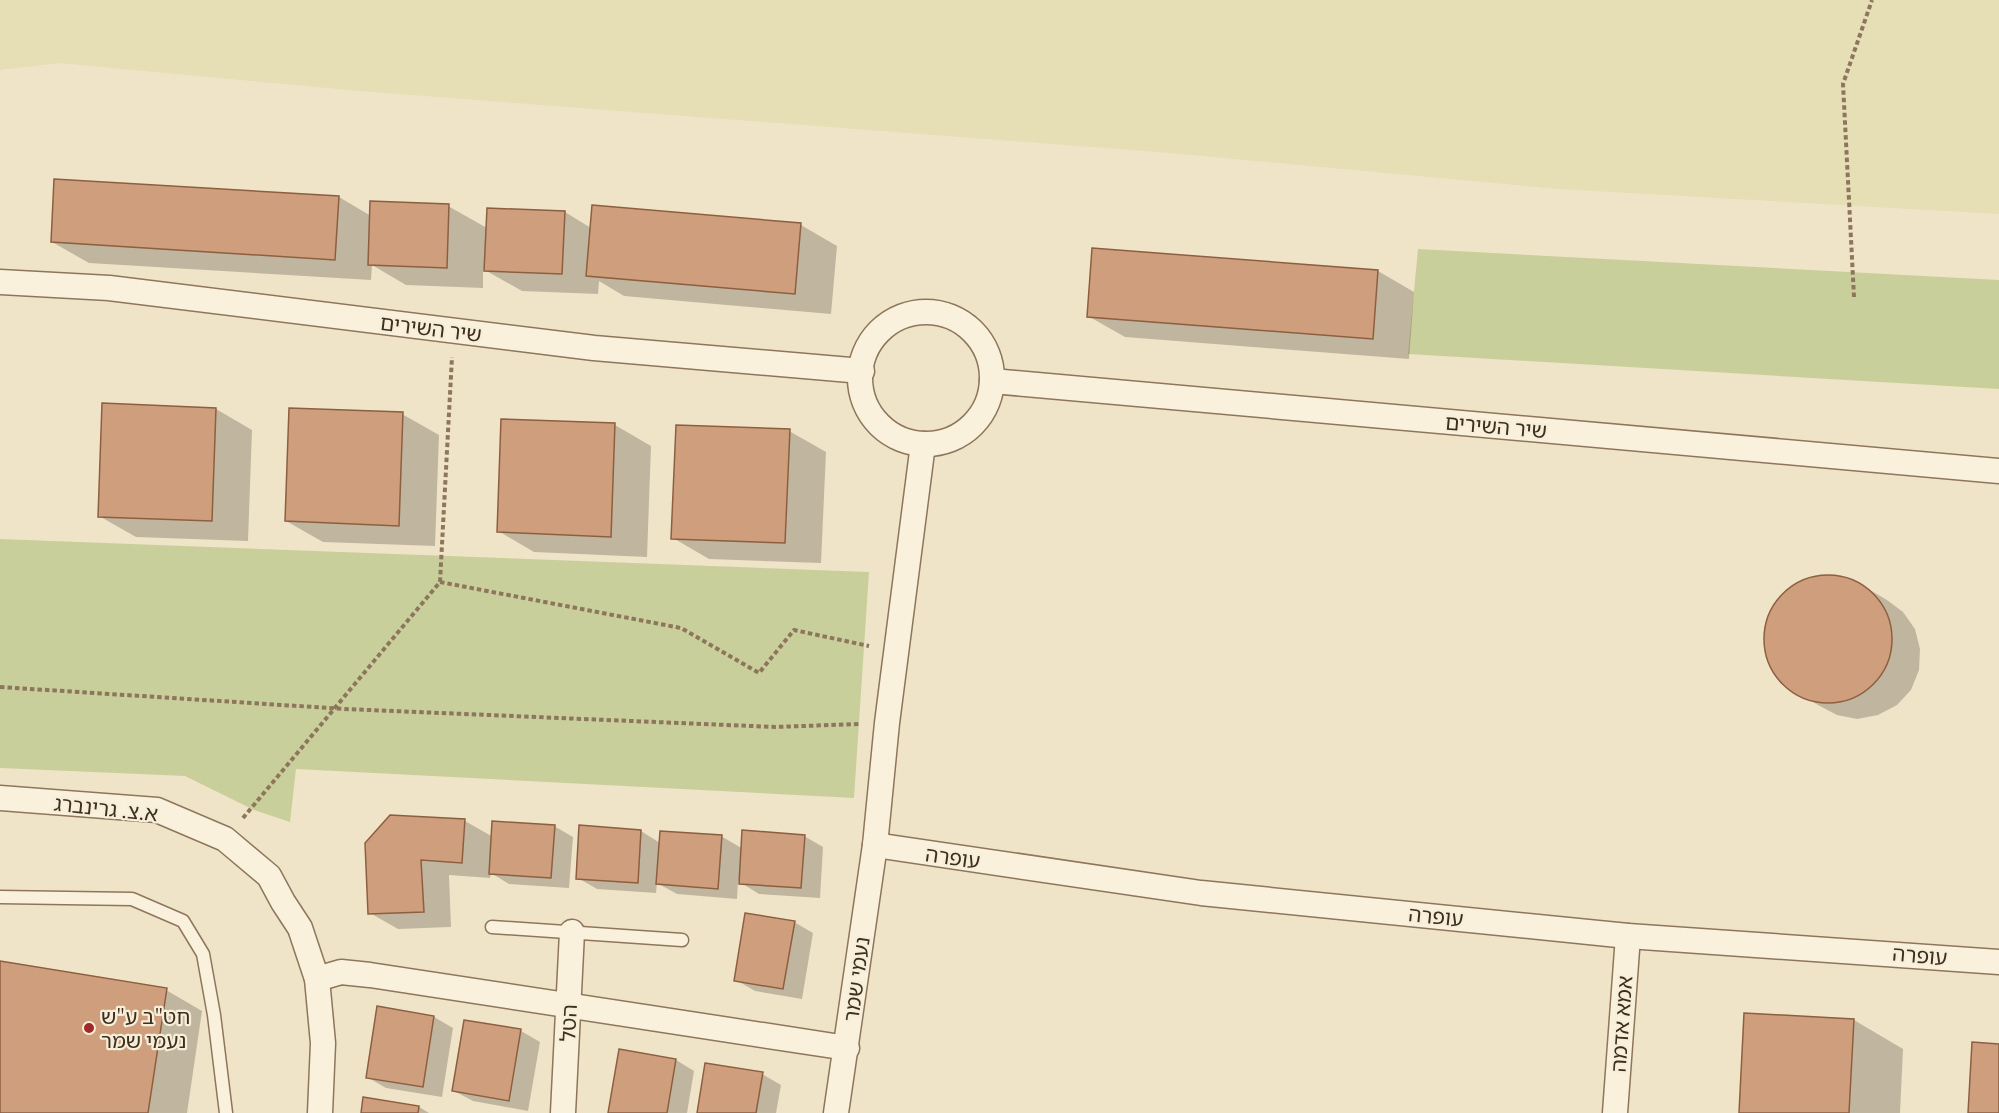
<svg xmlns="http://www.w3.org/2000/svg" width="1999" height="1113" viewBox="0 0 1999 1113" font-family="'IBM Plex Serif','Noto Sans Hebrew',serif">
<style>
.farmland{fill:#e6deb5}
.green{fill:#c9cf9b}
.shadow{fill:#0003}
.building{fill:#cf9f7d;stroke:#8d5f41;stroke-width:1.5}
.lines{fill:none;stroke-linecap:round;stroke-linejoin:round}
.service-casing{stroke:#8d765c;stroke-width:15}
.minor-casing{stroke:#8d765c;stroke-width:27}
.path{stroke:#8d765c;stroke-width:4;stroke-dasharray:4.5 3;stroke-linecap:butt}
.service{stroke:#faf1dc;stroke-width:12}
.minor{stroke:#faf1dc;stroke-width:24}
.poi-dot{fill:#9e2a2b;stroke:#f7eed8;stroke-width:2}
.labels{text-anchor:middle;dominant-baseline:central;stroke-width:4.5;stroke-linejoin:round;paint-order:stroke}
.street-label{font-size:21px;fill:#3d2e20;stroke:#f7eed8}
.poi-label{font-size:21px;fill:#3d2e20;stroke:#f7eed8;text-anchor:start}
</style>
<rect width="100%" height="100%" fill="#f0e4c8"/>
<path class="farmland" d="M0 0H1999V214L1557 189 1170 153 359 91 59 63 0 70Z"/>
<g class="green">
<path d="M1418 249 1999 280V389L1408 354Z"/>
<path d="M0 539 869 572 854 798 296 769 290 822 254 810 185 776 0 768Z"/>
</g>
<g class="shadow">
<path d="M339 197 371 216 448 206 487 228 565 212 591 228 801 225 837 246 831 314 624 296 599 281 598 294 522 291 483 269V288L406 285 372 265 371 280 89 263 52 242Z"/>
<path d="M1378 271 1414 292 1409 359 1125 337 1088 316Z"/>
<path d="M104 405 216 409 252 430 248 541 136 537 99 516Z"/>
<path d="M402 414 439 435 435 546 323 542 286 521Z"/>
<path d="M615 425 651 446 647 557 534 552 498 531Z"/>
<path d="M789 431 826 452 821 563 709 559 673 538Z"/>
<path d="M1839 576 1858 583 1887 600 1903 612 1915 629 1920 649 1919 670 1911 690 1897 705 1878 715 1857 719 1837 715 1818 705 1789 688 1775 672 1767 652 1766 632 1771 612 1783 595 1799 583 1818 577Z"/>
<path d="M391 816 465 821 493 837 554 826 573 837 569 888 509 884 491 873 490 878 449 875 451 927 398 929 370 913Z"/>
<path d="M641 831 660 843 721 836 743 849 804 836 823 847 820 898 759 894 738 881 737 899 677 894 657 883 656 893 597 889 578 878Z"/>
<path d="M794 922 813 933 802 999 755 991 736 980Z"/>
<path d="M0 963 166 990 202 1011 187 1113H0Z"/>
<path d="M434 1017 453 1028 442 1097 386 1088 367 1077Z"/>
<path d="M1854 1020 1903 1049 1900 1113H1741Z"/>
<path d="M521 1031 540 1042 528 1111 473 1101 454 1091Z"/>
<path d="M676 1060 694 1071 687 1113H610Z"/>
<path d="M762 1074 781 1085 776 1113H699Z"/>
<path d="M364 1098 419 1107 429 1113H362Z"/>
</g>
<g class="building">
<path d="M54 179 339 196 335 260 51 242Z"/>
<path d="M370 201 449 204 447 268 368 265Z"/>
<path d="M592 205 801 223 795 294 586 276Z"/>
<path d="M487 208 565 211 562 274 484 271Z"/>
<path d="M1092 248 1378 270 1373 339 1087 317Z"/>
<path d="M102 403 216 408 212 521 98 517Z"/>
<path d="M289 408 403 412 399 526 285 521Z"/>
<path d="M501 419 615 423 611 537 497 532Z"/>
<path d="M676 425 790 429 785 543 671 539Z"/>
<circle cx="1828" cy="639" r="64"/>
<path d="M390 815 465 819 462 863 421 860 424 912 368 914 365 843Z"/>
<path d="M492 821 555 825 551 878 489 874Z"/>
<path d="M579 825 641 830 638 883 576 879Z"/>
<path d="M742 830 805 835 801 888 739 884Z"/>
<path d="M660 831 722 835 718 889 656 884Z"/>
<path d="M745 913 795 921 783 989 734 981Z"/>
<path d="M0 961 167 988 148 1113H0Z"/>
<path d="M377 1006 434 1016 423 1087 366 1078Z"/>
<path d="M1744 1013 1854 1019 1849 1113H1739Z"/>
<path d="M464 1020 521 1029 509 1101 452 1091Z"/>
<path d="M1972 1042 1999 1044V1113H1968Z"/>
<path d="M619 1049 676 1059 667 1113H608Z"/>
<path d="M705 1063 763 1072 756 1113H697Z"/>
<path d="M363 1097 419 1106 418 1113H361Z"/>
</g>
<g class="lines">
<g class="service-casing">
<g id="service">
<path d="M0 897 132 899 183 921 203 954 214 1015 226 1113"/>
<path d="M492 927 682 940"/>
</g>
</g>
<g class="minor-casing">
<g id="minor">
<path d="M0 282 109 288 594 348 862 371"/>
<circle cx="926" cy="378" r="66"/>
<path d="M992 381 1999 471"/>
<path d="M0 798 157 810 225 839 269 876 283 902 300 928 317 979 323 1043 320 1113"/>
<path d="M875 845 1201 893 1628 936 1999 962"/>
<path d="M317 979 341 972 370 975 847 1048"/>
<path d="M563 1113 572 932"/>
<path d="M836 1113 875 845 887 723 923 444"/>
<path d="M1615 1113 1628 936"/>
</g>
</g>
<g class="path">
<path d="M1854 297 1843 84 1872 0"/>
<path d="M440 582 681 628 759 673 794 630 869 646"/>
<path d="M0 687 345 709 775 727 859 724"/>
<path d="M243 818 440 582 452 357"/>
</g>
<use href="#service" class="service"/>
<use href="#minor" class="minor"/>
</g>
<circle class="poi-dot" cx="89" cy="1028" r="6"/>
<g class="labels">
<g class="street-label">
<text transform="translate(431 328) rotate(7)">שיר השירים</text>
<text transform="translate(1496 426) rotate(5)">שיר השירים</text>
<text transform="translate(106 808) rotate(6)">א.צ. גרינברג</text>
<text transform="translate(953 857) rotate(8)">עופרה</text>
<text transform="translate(1436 916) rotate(6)">עופרה</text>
<text transform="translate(1920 955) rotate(5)">עופרה</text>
<text transform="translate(856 979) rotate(-82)">נעמי שמר</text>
<text transform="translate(568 1023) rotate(-87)">הטל</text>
<text transform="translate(1621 1024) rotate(-86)">אמא אדמה</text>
</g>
<g class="poi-label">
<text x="101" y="1016">חט"ב ע"ש<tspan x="101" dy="24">נעמי שמר</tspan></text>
</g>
</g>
</svg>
